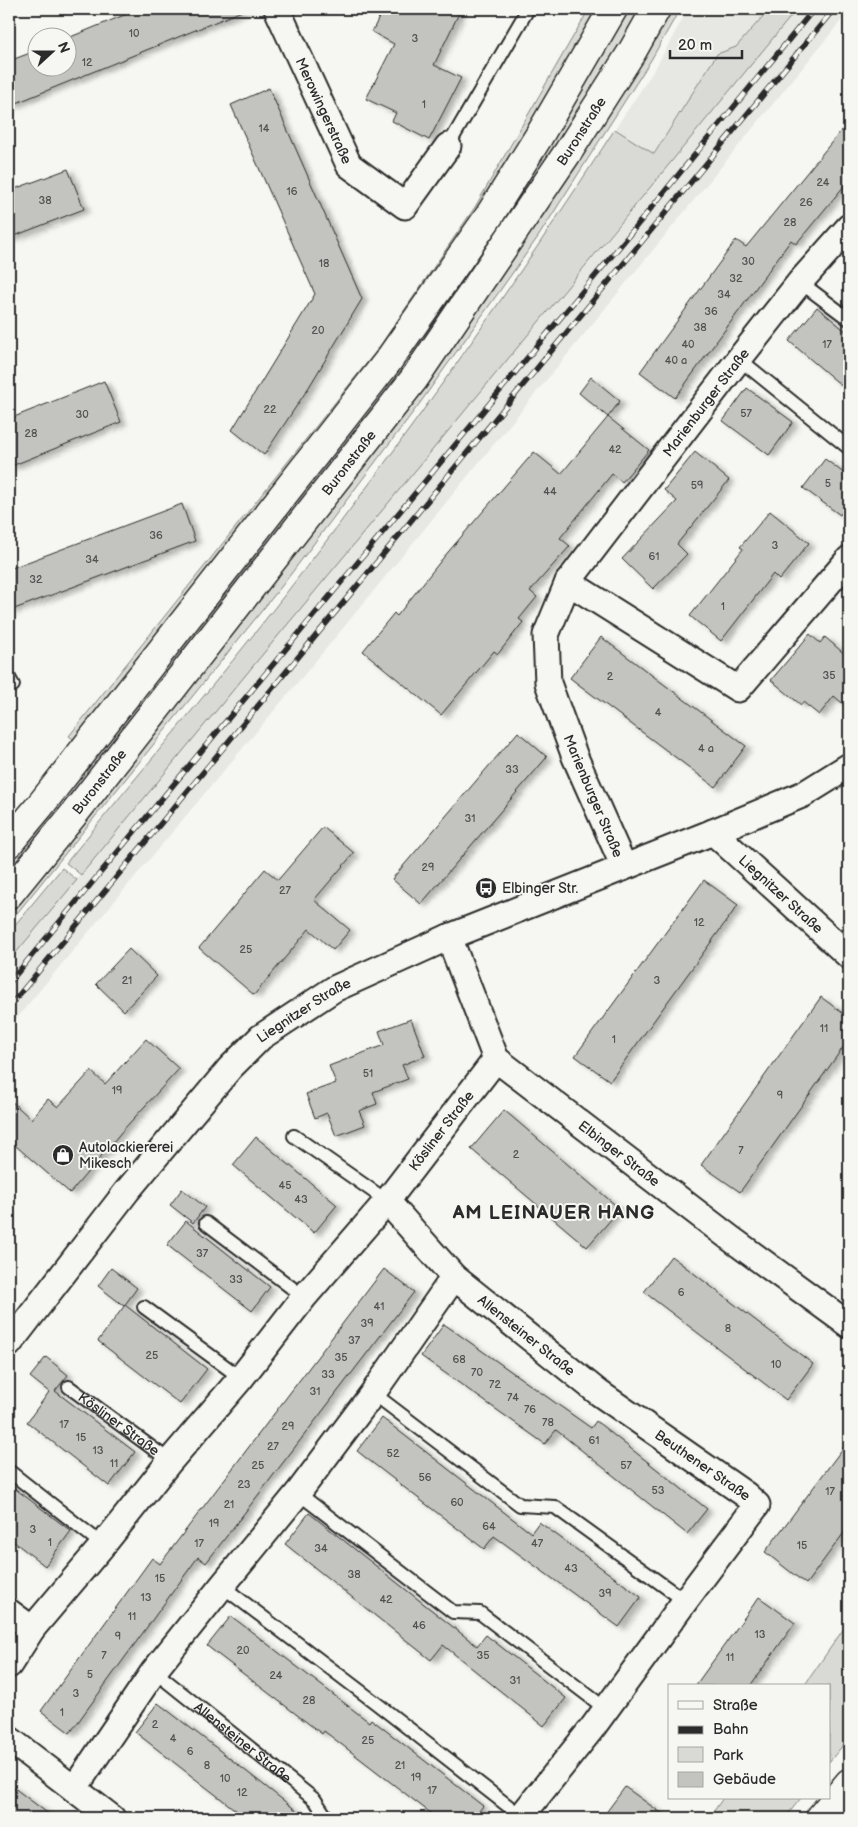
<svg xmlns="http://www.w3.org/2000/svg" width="858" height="1827" viewBox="0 0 858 1827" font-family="'Balsamiq Sans',sans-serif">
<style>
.built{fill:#e7e7e3}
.green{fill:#d9d9d5;stroke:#828280}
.building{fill:#c3c3c0;stroke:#2b2b2b;filter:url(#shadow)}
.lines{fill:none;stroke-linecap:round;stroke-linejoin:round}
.service-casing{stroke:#2b2b2b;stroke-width:16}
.minor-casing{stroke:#2b2b2b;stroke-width:29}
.tertiary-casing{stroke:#2b2b2b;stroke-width:31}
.service{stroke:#f6f6f2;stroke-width:12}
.minor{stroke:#f6f6f2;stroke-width:25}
.tertiary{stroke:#f6f6f2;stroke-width:28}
.rail-casing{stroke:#2b2b2b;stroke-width:5.5}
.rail{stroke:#f6f6f2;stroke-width:4;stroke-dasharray:11;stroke-linecap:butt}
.labels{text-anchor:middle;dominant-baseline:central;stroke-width:4;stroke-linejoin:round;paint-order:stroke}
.number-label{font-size:11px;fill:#515150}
.street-label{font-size:14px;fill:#2b2b2b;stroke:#f6f6f2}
.poi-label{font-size:14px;fill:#2b2b2b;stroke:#f6f6f2;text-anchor:start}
.district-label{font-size:19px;font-weight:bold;letter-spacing:1px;fill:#2b2b2b;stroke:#f6f6f2}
</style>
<defs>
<filter id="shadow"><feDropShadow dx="5.5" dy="3" stdDeviation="2.5" flood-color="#0004"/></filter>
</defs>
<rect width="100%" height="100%" fill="#f6f6f2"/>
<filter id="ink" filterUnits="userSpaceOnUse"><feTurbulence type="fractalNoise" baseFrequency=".02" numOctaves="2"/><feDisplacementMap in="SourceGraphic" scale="10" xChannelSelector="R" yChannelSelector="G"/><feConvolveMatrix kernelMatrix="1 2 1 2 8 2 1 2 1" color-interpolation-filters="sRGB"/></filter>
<g filter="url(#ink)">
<g class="built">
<path d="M688 9H772L765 14 736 47 717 54 653 154 615 129 656 67Z"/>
<path d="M797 9H849V11L339 633 9 1027V961L305 601 612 235Z"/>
</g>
<g class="green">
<path d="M589 9H602L532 130 381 354 77 742 69 736 377 350 475 207Z"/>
<path d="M627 9H642L622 44 558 148 407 372 9 875V859L550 142Z"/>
<path d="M670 9H680L651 60 538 237 420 403 281 587 9 923V910L422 386 531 232 644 56Z"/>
<path d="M772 9H797C560 299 318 585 81 875L66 863C139 773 216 684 287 592 404 442 512 288 615 129L654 154 717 54 736 47 765 14Z"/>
<path d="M62 868 77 880 9 961V932Z"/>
<path d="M849 1621V1738L829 1762V1686H804Z"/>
<path d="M723 1798H801L785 1818H709Z"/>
</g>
<g class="building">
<path d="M139 9H247L9 106V61L38 50V68H68V38Z"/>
<path d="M383 9H461L434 65 461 78 429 140 392 121 396 113 366 99 394 44 372 32Z"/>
<path d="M269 88 362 299 309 387 264 455 232 430 315 294 231 105Z"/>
<path d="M849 121V180L796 244 791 240 675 398 640 372 736 240 746 247Z"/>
<path d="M68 169 84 209 9 238V191Z"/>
<path d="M817 307 849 334V392L789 341Z"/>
<path d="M591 377 620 401 608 417 579 393Z"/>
<path d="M104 381 121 422 9 467V419Z"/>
<path d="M747 388 793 422 769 455 723 421Z"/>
<path d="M608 417 649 450 622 482 612 474 560 538 570 546 530 591 537 597 519 619 523 622 498 654 494 651 441 715 363 651 394 613 397 616 443 558 534 452 561 474Z"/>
<path d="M695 452 729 480 677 544 687 554 653 589 622 559 677 501 664 490Z"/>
<path d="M825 459 849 477V502L840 515 803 488Z"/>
<path d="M182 504 195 541 9 611V569Z"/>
<path d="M770 511 809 543 779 580 773 574 721 641 690 616 743 549 740 547Z"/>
<path d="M810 634 820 643 825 637 849 658V709L834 696 819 715 803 702 801 705 771 680Z"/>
<path d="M601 637 746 746 715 787 570 678Z"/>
<path d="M518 732 547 757 421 904 392 879Z"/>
<path d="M323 827 354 853 314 900 350 930 333 950 309 929 254 995 199 948 265 869 278 880Z"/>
<path d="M704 880 738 905 610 1081 575 1056Z"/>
<path d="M129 949 157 976 124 1011 96 984Z"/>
<path d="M821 997 849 1018V1039L740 1192 701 1165Z"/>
<path d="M411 1019 425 1056 402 1065 408 1079 373 1092 377 1104 359 1111 365 1125 336 1136 327 1113 315 1118 306 1094 336 1083 329 1066 384 1045 379 1031Z"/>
<path d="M146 1039 179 1069 123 1130 70 1193 9 1140V1099L31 1119 48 1099 58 1107 91 1071 105 1084Z"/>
<path d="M504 1110 620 1209 587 1247 471 1149Z"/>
<path d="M256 1137 337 1205 314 1233 233 1165Z"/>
<path d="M182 1189 205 1207 193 1223 170 1205Z"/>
<path d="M186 1221 270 1287 252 1311 167 1245Z"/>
<path d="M671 1256 813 1364 786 1400 644 1292Z"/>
<path d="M111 1268 137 1288 124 1306 98 1286Z"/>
<path d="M384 1269 414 1292 206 1563 198 1557 70 1733 41 1711 152 1558 160 1564Z"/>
<path d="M125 1305 207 1369 180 1404 98 1341Z"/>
<path d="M444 1324 591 1428 596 1421 707 1509 687 1534 556 1430 545 1444 421 1356Z"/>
<path d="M46 1357 68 1375 55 1391 135 1452 109 1486 27 1422 49 1392 30 1377Z"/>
<path d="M382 1418 531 1533 539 1522 641 1597 619 1627 494 1536 484 1549 357 1451Z"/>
<path d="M849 1440V1526L806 1584 765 1552Z"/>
<path d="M9 1484 71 1531 45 1566 9 1538Z"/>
<path d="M309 1513 477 1646 486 1635 566 1698 544 1726 443 1645 431 1660 285 1544Z"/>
<path d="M759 1597 795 1623 750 1686H695Z"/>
<path d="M231 1616 369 1722 371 1719 483 1806 474 1818H437L324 1731 322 1734 207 1646Z"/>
<path d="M158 1703 210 1743 306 1818H246L194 1778 135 1732Z"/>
<path d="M9 1784 54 1818H9Z"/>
<path d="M625 1787 668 1818H602Z"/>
</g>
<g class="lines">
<g class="service-casing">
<g id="service">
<path d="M448 146 528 9"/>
<path d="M800 282 849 319"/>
<path d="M739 359 849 448"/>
<path d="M9 678 13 685"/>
<path d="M294 1136 387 1201"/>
<path d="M206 1223 304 1297"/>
<path d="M144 1307 241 1378"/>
<path id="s1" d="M69 1387 170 1461"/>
<path d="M373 1393 520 1505 555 1507 685 1601"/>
<path d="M9 1471 103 1545"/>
<path d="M298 1493 453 1612 480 1613 606 1709"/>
<path d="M222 1586 376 1703 521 1816"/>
<path id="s2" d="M154 1671 315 1800 327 1818"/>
</g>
</g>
<g class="minor-casing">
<g id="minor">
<path id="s3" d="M277 9 349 165 405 206 448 146"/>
<path d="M568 582 738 689 849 559"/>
<path id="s4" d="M713 832 849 956"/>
<path id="s5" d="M624 867 575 757 548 683 546 635 568 582 739 359 800 282 849 227"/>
<path id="s6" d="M449 937 496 1059 730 1238 849 1325"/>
<path d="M387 1201 454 1277"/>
<path id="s7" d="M9 1344 127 1191 230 1068 261 1037 334 989 449 937 713 832 804 794 849 766"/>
<path d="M9 1612 32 1629 9 1665"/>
<path id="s8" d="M32 1629 103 1545 170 1461 241 1378 304 1297 387 1201 496 1059"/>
<path d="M9 1739 112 1818"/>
<path id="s9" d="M74 1789 154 1671 222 1586 298 1493 373 1393 454 1277 599 1393 746 1495 757 1505 685 1601 593 1727 520 1818"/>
</g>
</g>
<g class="tertiary-casing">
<g id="tertiary">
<path d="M9 843 39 807 388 361 489 216 539 136 613 9"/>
<path id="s10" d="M9 894 74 814 414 379 568 152 633 50 656 9"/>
<path d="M820 1818 849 1783"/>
</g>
</g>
<use href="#service" class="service"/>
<use href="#minor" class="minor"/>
<use href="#tertiary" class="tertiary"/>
<g class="rail-casing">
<g id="rail">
<path d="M9 983 625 240 814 9"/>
<path d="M9 1007 834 9"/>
</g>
</g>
<use href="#rail" class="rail"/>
</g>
</g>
<defs>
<g id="bus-disc" transform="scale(1.125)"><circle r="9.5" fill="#2b2b2b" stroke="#f6f6f2"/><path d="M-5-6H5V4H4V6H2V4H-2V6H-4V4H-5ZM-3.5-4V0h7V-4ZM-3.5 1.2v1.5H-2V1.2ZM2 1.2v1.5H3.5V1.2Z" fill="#fff"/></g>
<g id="shop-disc" transform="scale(1.125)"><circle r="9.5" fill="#2b2b2b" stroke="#f6f6f2"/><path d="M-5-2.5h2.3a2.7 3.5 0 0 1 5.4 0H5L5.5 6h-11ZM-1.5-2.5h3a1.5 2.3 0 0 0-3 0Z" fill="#fff"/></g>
</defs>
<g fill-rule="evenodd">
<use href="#bus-disc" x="486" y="888"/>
<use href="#shop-disc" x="63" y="1155"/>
</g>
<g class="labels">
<g class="number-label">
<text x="134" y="33">10</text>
<text x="415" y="38">3</text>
<text x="87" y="62">12</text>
<text x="424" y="104">1</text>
<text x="264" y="128">14</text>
<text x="823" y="182">24</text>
<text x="292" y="191">16</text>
<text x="45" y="200">38</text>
<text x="806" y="202">26</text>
<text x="790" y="222">28</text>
<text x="748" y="261">30</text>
<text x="324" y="263">18</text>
<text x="736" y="278">32</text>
<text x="724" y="294">34</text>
<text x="711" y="311">36</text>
<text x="700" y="327">38</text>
<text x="318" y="330">20</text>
<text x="688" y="344">40</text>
<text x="827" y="344">17</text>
<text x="676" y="360">40 a</text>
<text x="270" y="409">22</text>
<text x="746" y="413">57</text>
<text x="82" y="414">30</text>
<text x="31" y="433">28</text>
<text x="615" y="449">42</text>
<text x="828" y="483">5</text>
<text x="697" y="485">59</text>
<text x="550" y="491">44</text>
<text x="156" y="535">36</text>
<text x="775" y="545">3</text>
<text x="654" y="556">61</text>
<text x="92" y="559">34</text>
<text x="36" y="579">32</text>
<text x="723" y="606">1</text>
<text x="829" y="675">35</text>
<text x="610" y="676">2</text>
<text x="658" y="712">4</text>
<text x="706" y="748">4 a</text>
<text x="512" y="769">33</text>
<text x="470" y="818">31</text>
<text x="428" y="867">29</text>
<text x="285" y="890">27</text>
<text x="699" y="922">12</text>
<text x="246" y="949">25</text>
<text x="127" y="980">21</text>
<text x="657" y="980">3</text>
<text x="824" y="1028">11</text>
<text x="614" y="1039">1</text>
<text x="368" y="1073">51</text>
<text x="117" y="1090">19</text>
<text x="780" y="1095">9</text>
<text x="741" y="1150">7</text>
<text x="516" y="1154">2</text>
<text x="285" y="1185">45</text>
<text x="301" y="1199">43</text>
<text x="202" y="1253">37</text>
<text x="236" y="1279">33</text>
<text x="681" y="1292">6</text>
<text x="379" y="1306">41</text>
<text x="367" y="1323">39</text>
<text x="728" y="1328">8</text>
<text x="354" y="1340">37</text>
<text x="152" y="1355">25</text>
<text x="341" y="1357">35</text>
<text x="459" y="1359">68</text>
<text x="776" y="1364">10</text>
<text x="477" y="1372">70</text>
<text x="328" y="1374">33</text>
<text x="495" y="1384">72</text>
<text x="315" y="1391">31</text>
<text x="513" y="1397">74</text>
<text x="530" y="1409">76</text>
<text x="548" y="1422">78</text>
<text x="64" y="1424">17</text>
<text x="288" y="1426">29</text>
<text x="81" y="1437">15</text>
<text x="594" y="1440">61</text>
<text x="273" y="1446">27</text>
<text x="98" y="1450">13</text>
<text x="393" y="1453">52</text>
<text x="114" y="1463">11</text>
<text x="258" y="1465">25</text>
<text x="626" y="1465">57</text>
<text x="425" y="1477">56</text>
<text x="244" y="1484">23</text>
<text x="658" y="1490">53</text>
<text x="830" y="1491">17</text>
<text x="457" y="1502">60</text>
<text x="229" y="1504">21</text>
<text x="214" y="1523">19</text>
<text x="489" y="1526">64</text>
<text x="33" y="1529">3</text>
<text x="50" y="1542">1</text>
<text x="199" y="1543">17</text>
<text x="537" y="1543">47</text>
<text x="802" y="1545">15</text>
<text x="321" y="1548">34</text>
<text x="571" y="1568">43</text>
<text x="354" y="1574">38</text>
<text x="160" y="1578">15</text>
<text x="605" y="1593">39</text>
<text x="146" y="1597">13</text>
<text x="386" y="1599">42</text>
<text x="132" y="1616">11</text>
<text x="419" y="1625">46</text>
<text x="760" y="1634">13</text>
<text x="118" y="1636">9</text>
<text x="243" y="1650">20</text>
<text x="104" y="1655">7</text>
<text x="483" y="1655">35</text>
<text x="730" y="1657">11</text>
<text x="90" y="1674">5</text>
<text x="276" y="1675">24</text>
<text x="515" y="1680">31</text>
<text x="76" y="1693">3</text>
<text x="309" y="1700">28</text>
<text x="62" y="1712">1</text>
<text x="155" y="1724">2</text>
<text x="173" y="1738">4</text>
<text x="368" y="1740">25</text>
<text x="190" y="1751">6</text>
<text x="207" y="1765">8</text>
<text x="400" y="1765">21</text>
<text x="416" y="1777">19</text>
<text x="225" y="1778">10</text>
<text x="432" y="1790">17</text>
<text x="242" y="1792">12</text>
</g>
<g class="street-label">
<text stroke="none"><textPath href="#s3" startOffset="112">Merowingerstraße</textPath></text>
<text stroke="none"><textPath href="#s10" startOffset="954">Buronstraße</textPath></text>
<text stroke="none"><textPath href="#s5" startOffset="531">Marienburger Straße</textPath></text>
<text stroke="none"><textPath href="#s10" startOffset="549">Buronstraße</textPath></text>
<text stroke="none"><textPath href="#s10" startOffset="144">Buronstraße</textPath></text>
<text transform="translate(593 796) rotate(67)">Marienburger Straße</text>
<text stroke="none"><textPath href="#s4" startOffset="92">Liegnitzer Straße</textPath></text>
<text stroke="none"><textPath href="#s7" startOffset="448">Liegnitzer Straße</textPath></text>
<text stroke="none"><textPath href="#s8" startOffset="645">Kösliner Straße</textPath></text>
<text stroke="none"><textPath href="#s6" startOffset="286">Elbinger Straße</textPath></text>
<text stroke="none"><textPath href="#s9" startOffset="731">Allensteiner Straße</textPath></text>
<text stroke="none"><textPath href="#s1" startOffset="62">Kösliner Straße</textPath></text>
<text stroke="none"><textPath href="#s9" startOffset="950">Beuthener Straße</textPath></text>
<text stroke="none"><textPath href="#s2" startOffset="114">Allensteiner Straße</textPath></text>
</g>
<g class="poi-label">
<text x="502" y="888">Elbinger Str.</text>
<text x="79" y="1147">Autolackiererei<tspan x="79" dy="16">Mikesch</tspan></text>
</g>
<g class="district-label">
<text x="554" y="1213">AM LEINAUER HANG</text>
</g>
</g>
<rect width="858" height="1827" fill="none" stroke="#f6f6f2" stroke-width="30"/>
<rect x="15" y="15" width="828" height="1797" fill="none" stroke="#2b2b2b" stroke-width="2" filter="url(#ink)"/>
<rect x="668" y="1684" width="162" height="115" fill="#f6f6f2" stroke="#a5a5a2"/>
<rect x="678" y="1701" width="25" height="8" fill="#f6f6f2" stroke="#a5a5a2"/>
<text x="713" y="1710" font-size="15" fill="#2b2b2b">Straße</text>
<rect x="678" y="1726" width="25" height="8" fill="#2b2b2b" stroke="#a5a5a2"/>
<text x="713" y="1734" font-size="15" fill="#2b2b2b">Bahn</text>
<rect x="678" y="1747" width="25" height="15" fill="#d9d9d5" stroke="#a5a5a2"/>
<text x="713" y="1760" font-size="15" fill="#2b2b2b">Park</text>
<rect x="678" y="1772" width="25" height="15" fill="#c3c3c0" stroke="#a5a5a2"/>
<text x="713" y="1784" font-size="15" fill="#2b2b2b">Gebäude</text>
<g transform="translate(52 52) rotate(69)"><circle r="24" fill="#f6f6f2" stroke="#a5a5a2"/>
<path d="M0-4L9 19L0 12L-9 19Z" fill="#2b2b2b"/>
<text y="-8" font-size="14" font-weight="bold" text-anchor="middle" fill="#2b2b2b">N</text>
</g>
<path d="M670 50v8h72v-8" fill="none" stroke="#2b2b2b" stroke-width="2.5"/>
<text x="678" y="50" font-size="15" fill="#2b2b2b" stroke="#f6f6f2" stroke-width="4" paint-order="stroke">20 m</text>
</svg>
